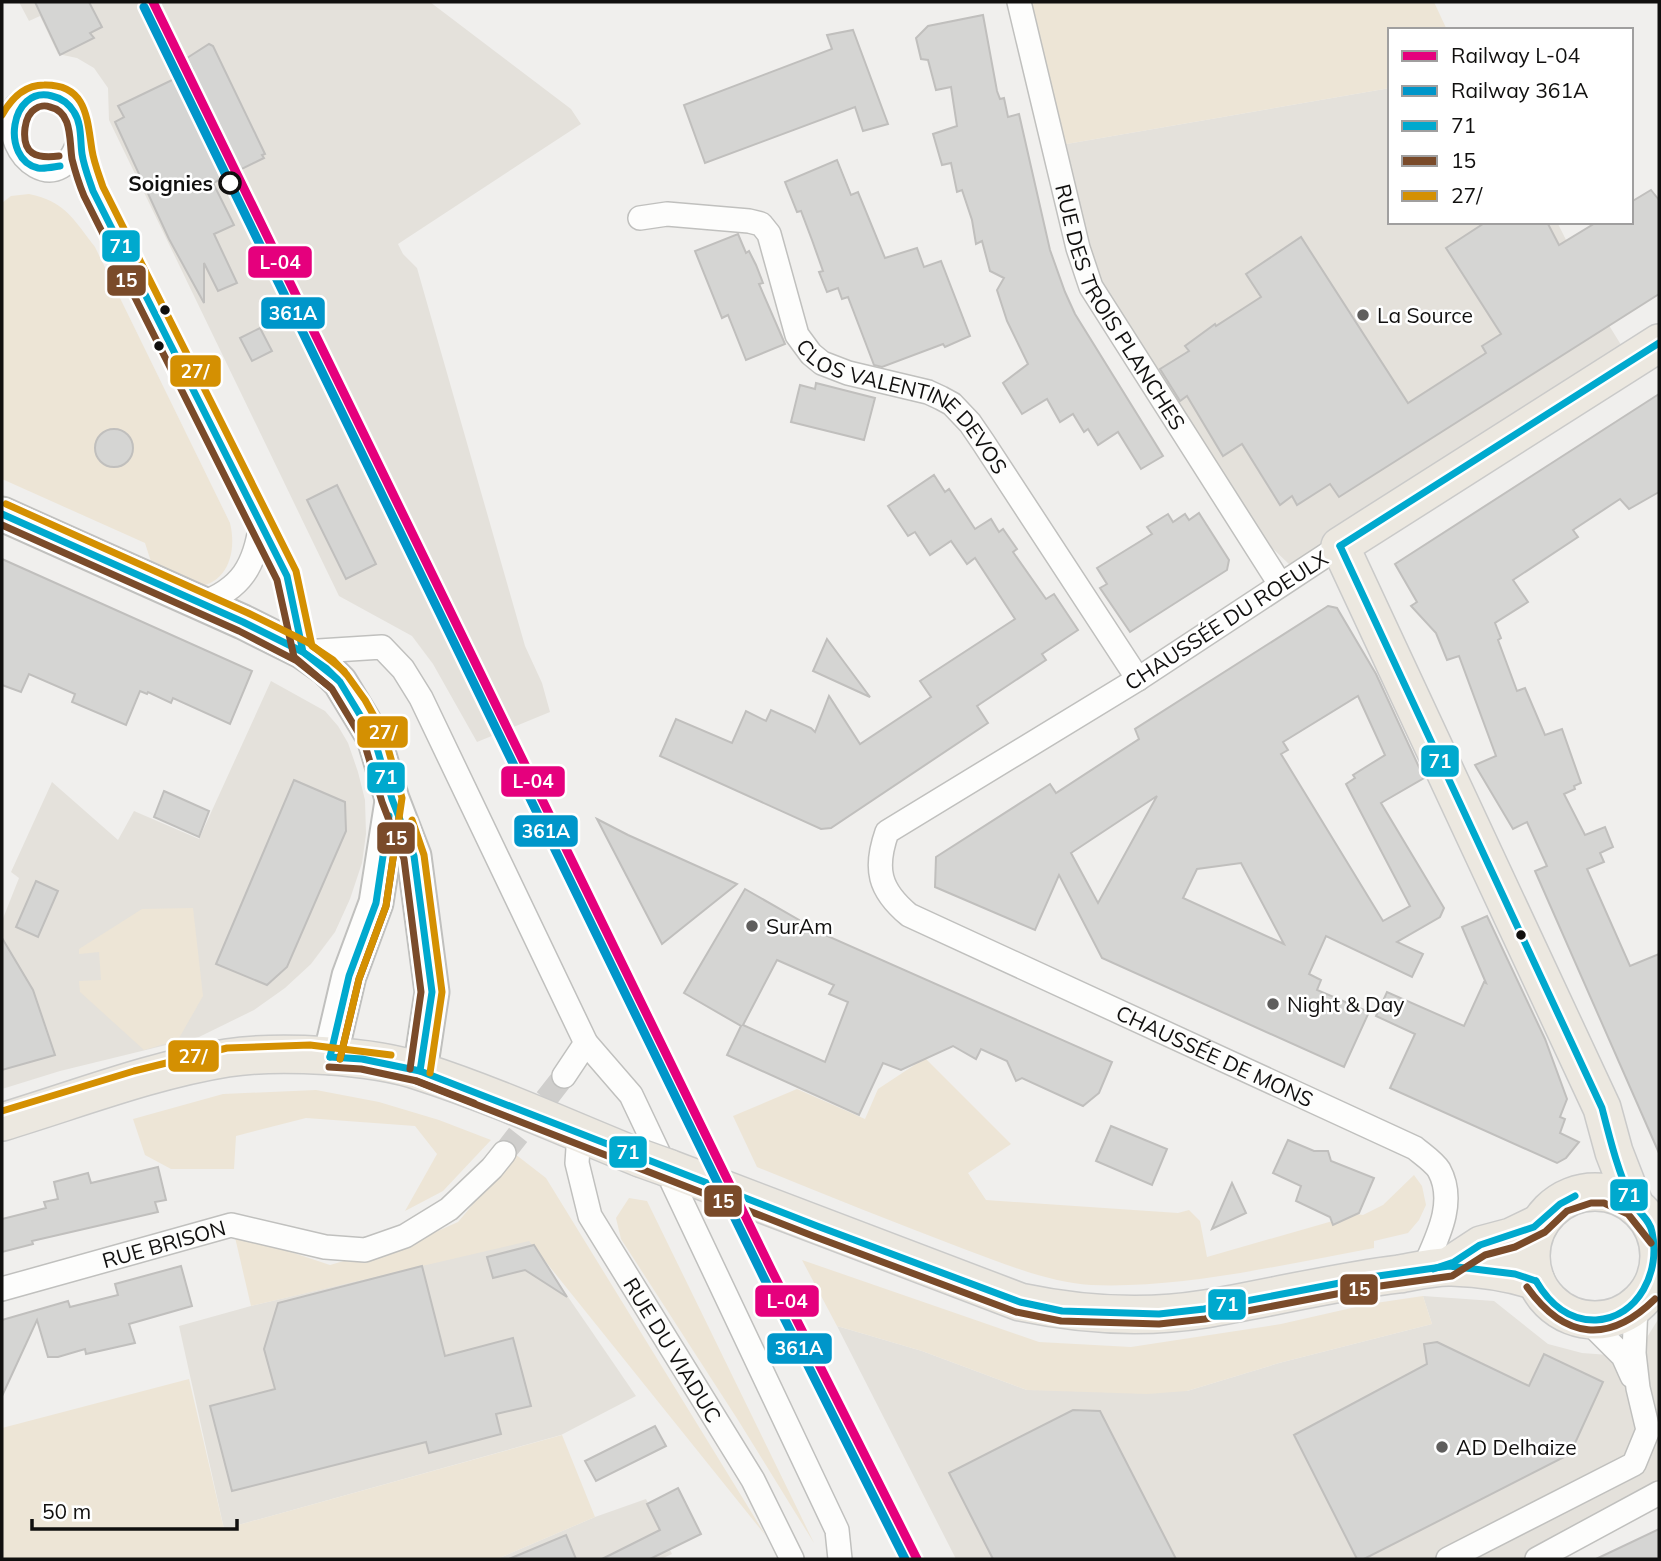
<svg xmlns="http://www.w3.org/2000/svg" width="1661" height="1561" viewBox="0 0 1661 1561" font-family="Mulish,sans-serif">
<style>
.built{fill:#e4e1db}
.green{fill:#ede5d6}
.building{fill:#d5d5d3;stroke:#c0bfbd;stroke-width:2;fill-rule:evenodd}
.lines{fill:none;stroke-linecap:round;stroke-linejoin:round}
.street-tunnel{stroke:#cfcecc;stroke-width:23;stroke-dasharray:23 11;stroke-linecap:butt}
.street-casing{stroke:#c0c0be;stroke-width:26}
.secondary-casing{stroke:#c0c0be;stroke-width:37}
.primary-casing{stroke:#cacac9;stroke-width:40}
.street{stroke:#fdfdfc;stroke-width:23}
.secondary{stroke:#fdfdfc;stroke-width:33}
.primary{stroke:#ece8e0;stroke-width:37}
.primary-bridge-casing{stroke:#cacac9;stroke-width:40;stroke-linecap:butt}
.primary-bridge{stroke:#ece8e0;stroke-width:37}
.bus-1-casing{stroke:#fff;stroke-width:12}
.bus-2-casing{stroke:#fff;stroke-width:12}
.bus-3-casing{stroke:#fff;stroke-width:12}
.bus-1{stroke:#00a9ce;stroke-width:7}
.bus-2{stroke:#7a4b2a;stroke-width:7}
.bus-3{stroke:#d49002;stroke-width:7}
.rail-1-casing{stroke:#fff;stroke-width:14}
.rail-2-casing{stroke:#fff;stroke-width:14}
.rail-1{stroke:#e5007d;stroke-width:9}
.rail-2{stroke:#0096ca;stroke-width:9}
.stop-dot{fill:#fff;stroke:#11100f;stroke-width:3.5}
.bus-dot{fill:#11100f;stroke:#fff;stroke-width:2.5}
.poi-dot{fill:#5f5e5d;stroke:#fff;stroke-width:2.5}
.labels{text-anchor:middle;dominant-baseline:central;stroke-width:5;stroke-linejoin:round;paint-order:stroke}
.stop-label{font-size:21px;font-weight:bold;fill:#11100f;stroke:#fff;text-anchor:end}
.street-label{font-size:21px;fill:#11100f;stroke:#fff}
.poi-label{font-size:21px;fill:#11100f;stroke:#fff;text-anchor:start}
.line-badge{stroke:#fff;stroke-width:2.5}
.badge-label{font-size:19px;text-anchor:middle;font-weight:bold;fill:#fff}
</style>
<rect width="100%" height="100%" fill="#f0efed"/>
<g class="built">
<path d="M19 2H430L571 109 581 124 398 244 403 254 417 268 525 646 542 683 550 712 477 742 433 664 412 636 339 596 109 120 108 88 94 68 77 58 58 54 40 16 29 21Z"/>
<path d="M1390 88V222H1557L1610 327 1631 361 1290 565 1270 546 1115 303 1091 287 1055 146Z"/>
<path d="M271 681 325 711 338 726 348 743 358 772 365 800 366 834 362 863 350 899 335 932 311 964 285 988 254 1010 199 1037 60 1071 2 1089V921L19 878 11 872 52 782 118 840 134 811 199 839Z"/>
<path d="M529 1240 636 1396 561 1435 224 1529 179 1326 251 1306Z"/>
<path d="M1423 1296 1494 1301 1548 1344 1582 1353 1609 1355 1644 1342 1659 1318V1506L1548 1559H956L837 1326 922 1351 1027 1390 1187 1391 1279 1363 1432 1324Z"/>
<path d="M646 1499 672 1554 661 1559H497L595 1517Z"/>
</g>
<g class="green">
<path d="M1019 2H1434L1447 30H1390V88L1055 146Z"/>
<path d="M29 194C65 201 74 220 95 247L230 523C238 556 225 590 186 587 176 587 164 578 155 574L145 543 2 479V203L11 196Z"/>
<path d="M193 908 203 996 178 1040 144 1050 80 992 79 981 101 980 99 952 79 954V949L142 909Z"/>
<path d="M925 1058 1011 1144 968 1173 986 1200 1178 1213 1189 1210 1200 1221 1207 1257 1357 1214 1363 1215 1383 1205 1414 1175 1422 1186 1426 1205 1419 1220 1408 1233 1374 1241V1248C1286 1264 1181 1289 1091 1285 1047 1282 1005 1264 964 1249 895 1223 826 1195 757 1167L733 1116 797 1089 865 1119 878 1089Z"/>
<path d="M316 1090 379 1102 439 1120 491 1140 443 1191 405 1211 437 1154 415 1126 306 1118 236 1136 234 1169H171L145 1155 133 1119 223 1094Z"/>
<path d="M515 1154 546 1178 766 1536 529 1241 251 1306 234 1233 330 1265 422 1238 458 1222Z"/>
<path d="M629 1198 647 1201 814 1543 738 1420 621 1239 616 1218Z"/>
<path d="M802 1260 1039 1342 1131 1347 1281 1324 1369 1304 1423 1296 1432 1324 1279 1363 1187 1391 1147 1394 1027 1390 922 1351 837 1326Z"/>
<path d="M189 1379 224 1529 562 1435 595 1517 497 1559H2V1428Z"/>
</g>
<g class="building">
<path d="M35 2H89L102 27 90 33 94 38 60 55Z"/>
<path d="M983 15 997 91 1000 99 1004 98 1008 117 1019 114 1050 250 1065 292 1075 314 1163 456 1141 469 1118 432 1098 445 1088 429 1084 432 1073 414 1060 422 1047 399 1022 414 1003 383 1028 364 1007 321 997 290 1004 278 990 271 982 241 976 244 972 220 962 190 957 192 951 163 942 165 933 134 957 126 951 87 936 90 928 60 921 59 916 38 928 26Z"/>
<path d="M853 30 888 124 863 131 855 107 705 163 684 105 832 49 827 35Z"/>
<path d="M209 44 213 46 265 154 262 155 264 158 213 183 234 225 214 234 237 283 218 291 204 263V303L169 239 115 122 124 117 118 106 193 70 187 58Z"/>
<path d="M837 160 851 195 858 192 885 258 917 248 924 267 941 261 970 336 945 347 943 344 882 367 874 365 848 297 842 299 838 288 827 292 819 272 823 271 812 240 801 211 797 212 785 182Z"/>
<path d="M1651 190 1659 200V294L1339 497 1330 484 1297 505 1292 496 1280 505 1242 444 1223 456 1187 396 1180 401 1160 369 1189 351 1185 346 1215 324 1216 326 1261 297 1246 274 1301 237 1408 403 1486 353 1482 346 1501 334 1446 248 1486 222H1547L1559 245 1597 222H1631V202Z"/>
<path d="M738 234 746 253 749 251 756 265 763 283 759 284 785 344 746 360 728 315 722 318 695 251Z"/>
<path d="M260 328 272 351 252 361 240 338Z"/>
<path d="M816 383 875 398 864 440 791 422 800 385 815 389Z"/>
<path d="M1659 394V492L1629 509 1620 499 1573 530 1578 537 1513 580 1528 602 1495 623 1501 638 1498 640 1517 691 1525 688 1545 735 1562 729 1581 783 1574 786 1575 789 1564 794 1585 835 1605 827 1613 847 1600 853 1604 862 1587 869 1630 966 1659 954V1153L1535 871 1547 866 1527 822 1513 829 1475 765 1496 756 1459 656 1447 660 1436 633 1411 606 1417 602 1395 564Z"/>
<circle cx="114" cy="448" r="19"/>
<path d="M934 475 945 492 949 489 975 529 991 519 999 532 1003 529 1017 549 1013 552 1046 599 1054 594 1078 630 1042 654 1046 660 977 706 988 723 831 828 821 829 660 756 676 719 732 743 746 711 766 721 771 710 811 728 815 732 829 696 860 744 931 697 920 681 1015 619 975 558 967 564 951 541 930 555 915 532 908 536 888 506Z"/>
<path d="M337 485 376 564 346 579 307 500Z"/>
<path d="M1199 513 1229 560 1227 570 1130 632 1100 588 1107 584 1097 568 1152 534 1147 527 1168 514 1173 522 1185 514 1189 520Z"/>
<path d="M2 559 252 671 230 724 173 698 171 703 148 692 147 694 140 691 126 725 72 702 75 694 29 674 21 692 2 685Z"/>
<path d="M1328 606 1337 608 1376 674 1424 778 1381 803 1444 908 1440 917 1397 942 1423 954 1412 977 1326 936 1309 974 1321 980 1317 990 1369 1012 1344 1067 1102 958 1059 875 1035 930 935 887 936 857 1050 784 1056 793 1139 739 1135 729ZM1358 696 1385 755 1353 775 1355 778 1346 784 1410 906 1383 921 1281 754 1288 750 1283 742ZM1157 796 1098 903 1071 853ZM1241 863 1284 944 1183 898 1197 869Z"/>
<path d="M827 639 844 662 870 697 813 671Z"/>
<path d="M294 780 345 802 346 831 287 967 267 985 216 964Z"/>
<path d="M164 791 209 811 199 837 154 817Z"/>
<path d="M597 819 628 835 737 884 662 944Z"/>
<path d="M36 881 58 891 38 937 16 927Z"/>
<path d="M745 889 799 920 798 923 1112 1062 1099 1093 1083 1106 1022 1078 1016 1081 1007 1061 981 1049 976 1059 953 1046 901 1070 883 1063 859 1115 727 1055 741 1026 684 993ZM777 960 834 985 829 994 848 1002 825 1062 743 1025Z"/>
<path d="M1487 916 1545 1039 1567 1099 1560 1117 1565 1119 1560 1133 1579 1142 1566 1158 1557 1163 1390 1088 1415 1034 1376 1016 1387 992 1464 1026 1484 982 1486 983 1462 927Z"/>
<path d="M2 938 33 990 55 1055 2 1070Z"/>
<path d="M1111 1126 1167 1149 1152 1185 1096 1161Z"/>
<path d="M1288 1140 1314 1151H1328L1331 1161 1374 1178 1359 1213 1333 1225 1330 1217 1296 1201 1301 1186 1273 1173Z"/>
<path d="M158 1167 166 1200 155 1202 158 1212 32 1241 33 1244 2 1252V1219L46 1208 44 1202 58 1199 54 1182 88 1173 91 1183Z"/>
<path d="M1232 1183 1246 1213 1212 1229Z"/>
<path d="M534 1245 567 1297 525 1270 493 1278 487 1257Z"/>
<path d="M181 1266 192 1306 129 1324 135 1343 86 1354 85 1349 58 1357H48L37 1320 2 1396V1320L68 1301 70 1307 118 1295 115 1284Z"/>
<path d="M422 1266 445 1356 513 1338 531 1406 496 1414 501 1434 429 1453 426 1442 232 1491 210 1406 275 1389 264 1349 278 1303Z"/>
<path d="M1437 1342 1529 1386 1544 1354 1603 1382 1570 1454 1364 1559H1357L1294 1435 1427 1364 1424 1344Z"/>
<path d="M1073 1410 1100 1411 1176 1559H993L949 1473Z"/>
<path d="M655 1426 666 1446 596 1481 585 1461Z"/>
<path d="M678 1488 701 1534 650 1559H602L660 1530 647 1504Z"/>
<path d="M1659 1529V1559H1596Z"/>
<path d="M566 1535 576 1559H509Z"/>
</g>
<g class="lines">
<path class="street-tunnel" d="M504 1153 564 1076"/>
<g class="street-casing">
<g id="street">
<path id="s1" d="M1019 2 1078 248 1091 287 1280 584"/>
<path d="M80 135C64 204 0 157 14 109 20 100 31 95 42 95 82 95 77 128 82 154 84 167 89 179 93 191L287 576 303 652 382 647 403 669 421 698 586 1043 631 1095 837 1530 840 1559"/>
<path id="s2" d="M640 218 667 214 749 221 761 224 769 234 797 335 811 354 822 363 848 373 928 392 941 398 952 404 970 423 983 442 1138 679"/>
<path id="s3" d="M1340 546 1138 679 887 832C874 869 879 890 909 915L1415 1148C1422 1154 1434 1162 1439 1170 1457 1203 1436 1240 1423 1270"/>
<path d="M200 604C242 589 255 565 261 523"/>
<path d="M564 1076 586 1043"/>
<path id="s4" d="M579 1133 577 1163 590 1216 753 1480 792 1559"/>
<path id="s5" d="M2 1289 231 1225 325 1247 365 1250 405 1236 449 1209 492 1168 504 1153"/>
<path d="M1587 1320 1623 1356 1632 1376"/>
<path d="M1448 1559 1634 1464 1648 1430 1638 1388 1634 1353 1636 1305"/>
<path d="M1537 1559 1659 1493"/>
</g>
</g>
<g class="secondary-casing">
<g id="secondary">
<path d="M2 514 243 622 303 652 326 668 340 682 374 738 392 799 414 856 432 992 420 1071"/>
<path d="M330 1057 349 976 376 903 392 801"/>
</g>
</g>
<g class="primary-casing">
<g id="primary">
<path d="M2 1122C75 1100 152 1070 227 1058 280 1050 372 1055 422 1072 496 1096 568 1129 640 1158"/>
<path d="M668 1168 1020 1302C1082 1315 1143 1319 1205 1309 1270 1298 1334 1282 1399 1274 1416 1271 1435 1266 1452 1267 1480 1268 1509 1272 1536 1281"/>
<circle cx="1595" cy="1256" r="64"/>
<path d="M1635 1206 1614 1152 1602 1108 1340 546 1659 343"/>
<path d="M1449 1266 1481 1245 1511 1237 1540 1223"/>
</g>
</g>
<use href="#street" class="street"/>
<use href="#secondary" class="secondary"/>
<use href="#primary" class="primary"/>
<g class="primary-bridge-casing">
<path id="primary-bridge" d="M640 1158 668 1168"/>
</g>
<use href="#primary-bridge" class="primary-bridge"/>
<g class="bus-1-casing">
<g id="bus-1">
<path d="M60 166C53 167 45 169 38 168 0 159 10 85 52 96 61 98 69 104 74 112 82 124 80 140 82 154 84 167 89 179 93 191L287 576 303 652 326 668 340 682 374 738 392 799 414 856 432 992 420 1071"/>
<path d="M2 514 243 622 303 652 337 679"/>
<path d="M1340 546 1602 1108C1610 1139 1618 1172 1632 1201 1637 1212 1650 1219 1652 1232 1661 1271 1639 1317 1596 1320 1569 1321 1549 1303 1536 1281"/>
<path d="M1340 546 1659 343"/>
<path d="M330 1057 362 1059 420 1071 817 1226 1020 1302 1062 1311 1159 1314 1204 1309 1371 1277 1449 1266 1515 1274 1536 1281"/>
<path d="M330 1057 349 976 376 903 389 816"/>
<path d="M1433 1269 1454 1262 1480 1245 1534 1227 1560 1204 1575 1196"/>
</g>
</g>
<g class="bus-2-casing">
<g id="bus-2">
<path d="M59 156C36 159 22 154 25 128 26 121 28 113 35 109 39 106 45 105 50 107 73 112 69 141 72 159 75 171 79 184 84 196L277 580 294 657 332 689 364 742 382 802 404 859 421 992 410 1069"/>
<path d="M2 525 239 631 297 661 330 687"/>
<path d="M340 1059 359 979 386 906 399 818"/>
<path d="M329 1067 361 1069 417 1081 474 1103"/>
<path d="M416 1081 813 1236 1016 1312 1061 1321 1159 1324 1205 1319 1373 1287 1452 1276 1485 1255 1515 1247 1545 1232 1567 1211 1591 1203H1604L1628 1214 1651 1243"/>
<path d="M1527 1287C1565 1340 1609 1344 1655 1299"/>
</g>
</g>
<g class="bus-3-casing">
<g id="bus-3">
<path d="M2 115C11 99 24 85 44 85 87 84 87 119 92 150 94 163 99 175 103 187L296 571 312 646 333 660 347 675 365 700 384 734 402 798 386 906 359 979 340 1059"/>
<path d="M6 504 248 613 309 643 344 671"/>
<path d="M412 820 424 855 442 992 430 1073"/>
<path d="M2 1111 134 1071 227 1048 310 1045 391 1055"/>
</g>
</g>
<use href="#bus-1" class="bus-1"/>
<use href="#bus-2" class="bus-2"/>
<use href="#bus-3" class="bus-3"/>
<g class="rail-1-casing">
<path id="rail-1" d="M153 2 772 1271 917 1559"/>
</g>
<g class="rail-2-casing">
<path id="rail-2" d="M144 7 763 1276 905 1559"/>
</g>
<use href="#rail-1" class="rail-1"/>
<use href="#rail-2" class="rail-2"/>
</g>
<circle class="stop-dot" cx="230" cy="183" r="10"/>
<g class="bus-dot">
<circle cx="165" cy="310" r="6"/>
<circle cx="159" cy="346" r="6"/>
<circle cx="1521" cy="935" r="6"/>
</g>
<g class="poi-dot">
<circle cx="1363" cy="315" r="7"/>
<circle cx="752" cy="926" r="7"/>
<circle cx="1273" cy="1004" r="7"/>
<circle cx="1442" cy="1447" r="7"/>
</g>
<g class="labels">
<g class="stop-label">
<text x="213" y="183">Soignies</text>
</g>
<g class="street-label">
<text stroke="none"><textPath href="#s1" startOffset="324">RUE DES TROIS PLANCHES</textPath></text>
<text stroke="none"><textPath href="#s2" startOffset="373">CLOS VALENTINE DEVOS</textPath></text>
<text transform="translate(1226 620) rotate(-33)">CHAUSSÉE DU ROEULX</text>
<text stroke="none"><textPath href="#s3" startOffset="966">CHAUSSÉE DE MONS</textPath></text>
<text stroke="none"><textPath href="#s5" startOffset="168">RUE BRISON</textPath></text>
<text stroke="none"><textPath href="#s4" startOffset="242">RUE DU VIADUC</textPath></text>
</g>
<g class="poi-label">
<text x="1377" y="315">La Source</text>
<text x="766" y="926">SurAm</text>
<text x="1287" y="1004">Night &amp; Day</text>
<text x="1456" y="1447">AD Delhaize</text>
</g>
</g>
<g class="line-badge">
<rect x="101" y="229" width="40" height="34" rx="7" fill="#00a9ce"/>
<rect x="247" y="245" width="66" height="34" rx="7" fill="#e5007d"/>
<rect x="106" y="264" width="41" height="33" rx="7" fill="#7a4b2a"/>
<rect x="260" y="296" width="66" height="34" rx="7" fill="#0096ca"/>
<rect x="169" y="354" width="53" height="34" rx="7" fill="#d49002"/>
<rect x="356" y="715" width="53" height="34" rx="7" fill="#d49002"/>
<rect x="1420" y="744" width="40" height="34" rx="7" fill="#00a9ce"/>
<rect x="366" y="761" width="40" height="33" rx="7" fill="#00a9ce"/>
<rect x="500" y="765" width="66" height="33" rx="7" fill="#e5007d"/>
<rect x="513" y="814" width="66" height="34" rx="7" fill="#0096ca"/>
<rect x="376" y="821" width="40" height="34" rx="7" fill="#7a4b2a"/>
<rect x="167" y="1039" width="53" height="34" rx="7" fill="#d49002"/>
<rect x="608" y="1135" width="40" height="34" rx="7" fill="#00a9ce"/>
<rect x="1609" y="1178" width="40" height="34" rx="7" fill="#00a9ce"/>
<rect x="703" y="1184" width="40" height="34" rx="7" fill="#7a4b2a"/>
<rect x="1339" y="1273" width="40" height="33" rx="7" fill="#7a4b2a"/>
<rect x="754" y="1284" width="66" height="34" rx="7" fill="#e5007d"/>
<rect x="1207" y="1288" width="40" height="33" rx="7" fill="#00a9ce"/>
<rect x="766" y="1332" width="67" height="33" rx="7" fill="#0096ca"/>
</g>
<g class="badge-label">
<text x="121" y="253">71</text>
<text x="280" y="269">L-04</text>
<text x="126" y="287">15</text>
<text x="293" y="320">361A</text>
<text x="195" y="378">27/</text>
<text x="383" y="739">27/</text>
<text x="1440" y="768">71</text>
<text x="386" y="784">71</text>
<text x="533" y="788">L-04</text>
<text x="546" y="838">361A</text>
<text x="396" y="845">15</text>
<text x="193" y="1063">27/</text>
<text x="628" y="1159">71</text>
<text x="1629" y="1202">71</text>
<text x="723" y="1208">15</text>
<text x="1359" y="1296">15</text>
<text x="787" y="1308">L-04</text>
<text x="1227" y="1311">71</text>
<text x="799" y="1355">361A</text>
</g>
<rect width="1661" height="1561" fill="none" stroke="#11100f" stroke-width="7"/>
<rect x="1388" y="28" width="245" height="196" fill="#ffffff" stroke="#a09f9f" stroke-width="2"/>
<rect x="1402" y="51" width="35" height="10" fill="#e5007d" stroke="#a09f9f" stroke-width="2"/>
<text x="1451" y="63" font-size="21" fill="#11100f">Railway L-04</text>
<rect x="1402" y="86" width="35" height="10" fill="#0096ca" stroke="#a09f9f" stroke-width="2"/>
<text x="1451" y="98" font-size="21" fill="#11100f">Railway 361A</text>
<rect x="1402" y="121" width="35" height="10" fill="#00a9ce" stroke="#a09f9f" stroke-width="2"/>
<text x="1451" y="133" font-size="21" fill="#11100f">71</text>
<rect x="1402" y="156" width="35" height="10" fill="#7a4b2a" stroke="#a09f9f" stroke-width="2"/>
<text x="1451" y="168" font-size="21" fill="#11100f">15</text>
<rect x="1402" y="191" width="35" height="10" fill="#d49002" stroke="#a09f9f" stroke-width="2"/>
<text x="1451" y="203" font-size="21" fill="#11100f">27/</text>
<path d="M32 1519v10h205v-10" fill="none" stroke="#11100f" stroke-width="3.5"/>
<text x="42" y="1519" font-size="21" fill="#11100f" stroke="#ffffff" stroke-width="5" paint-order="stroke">50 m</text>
</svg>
